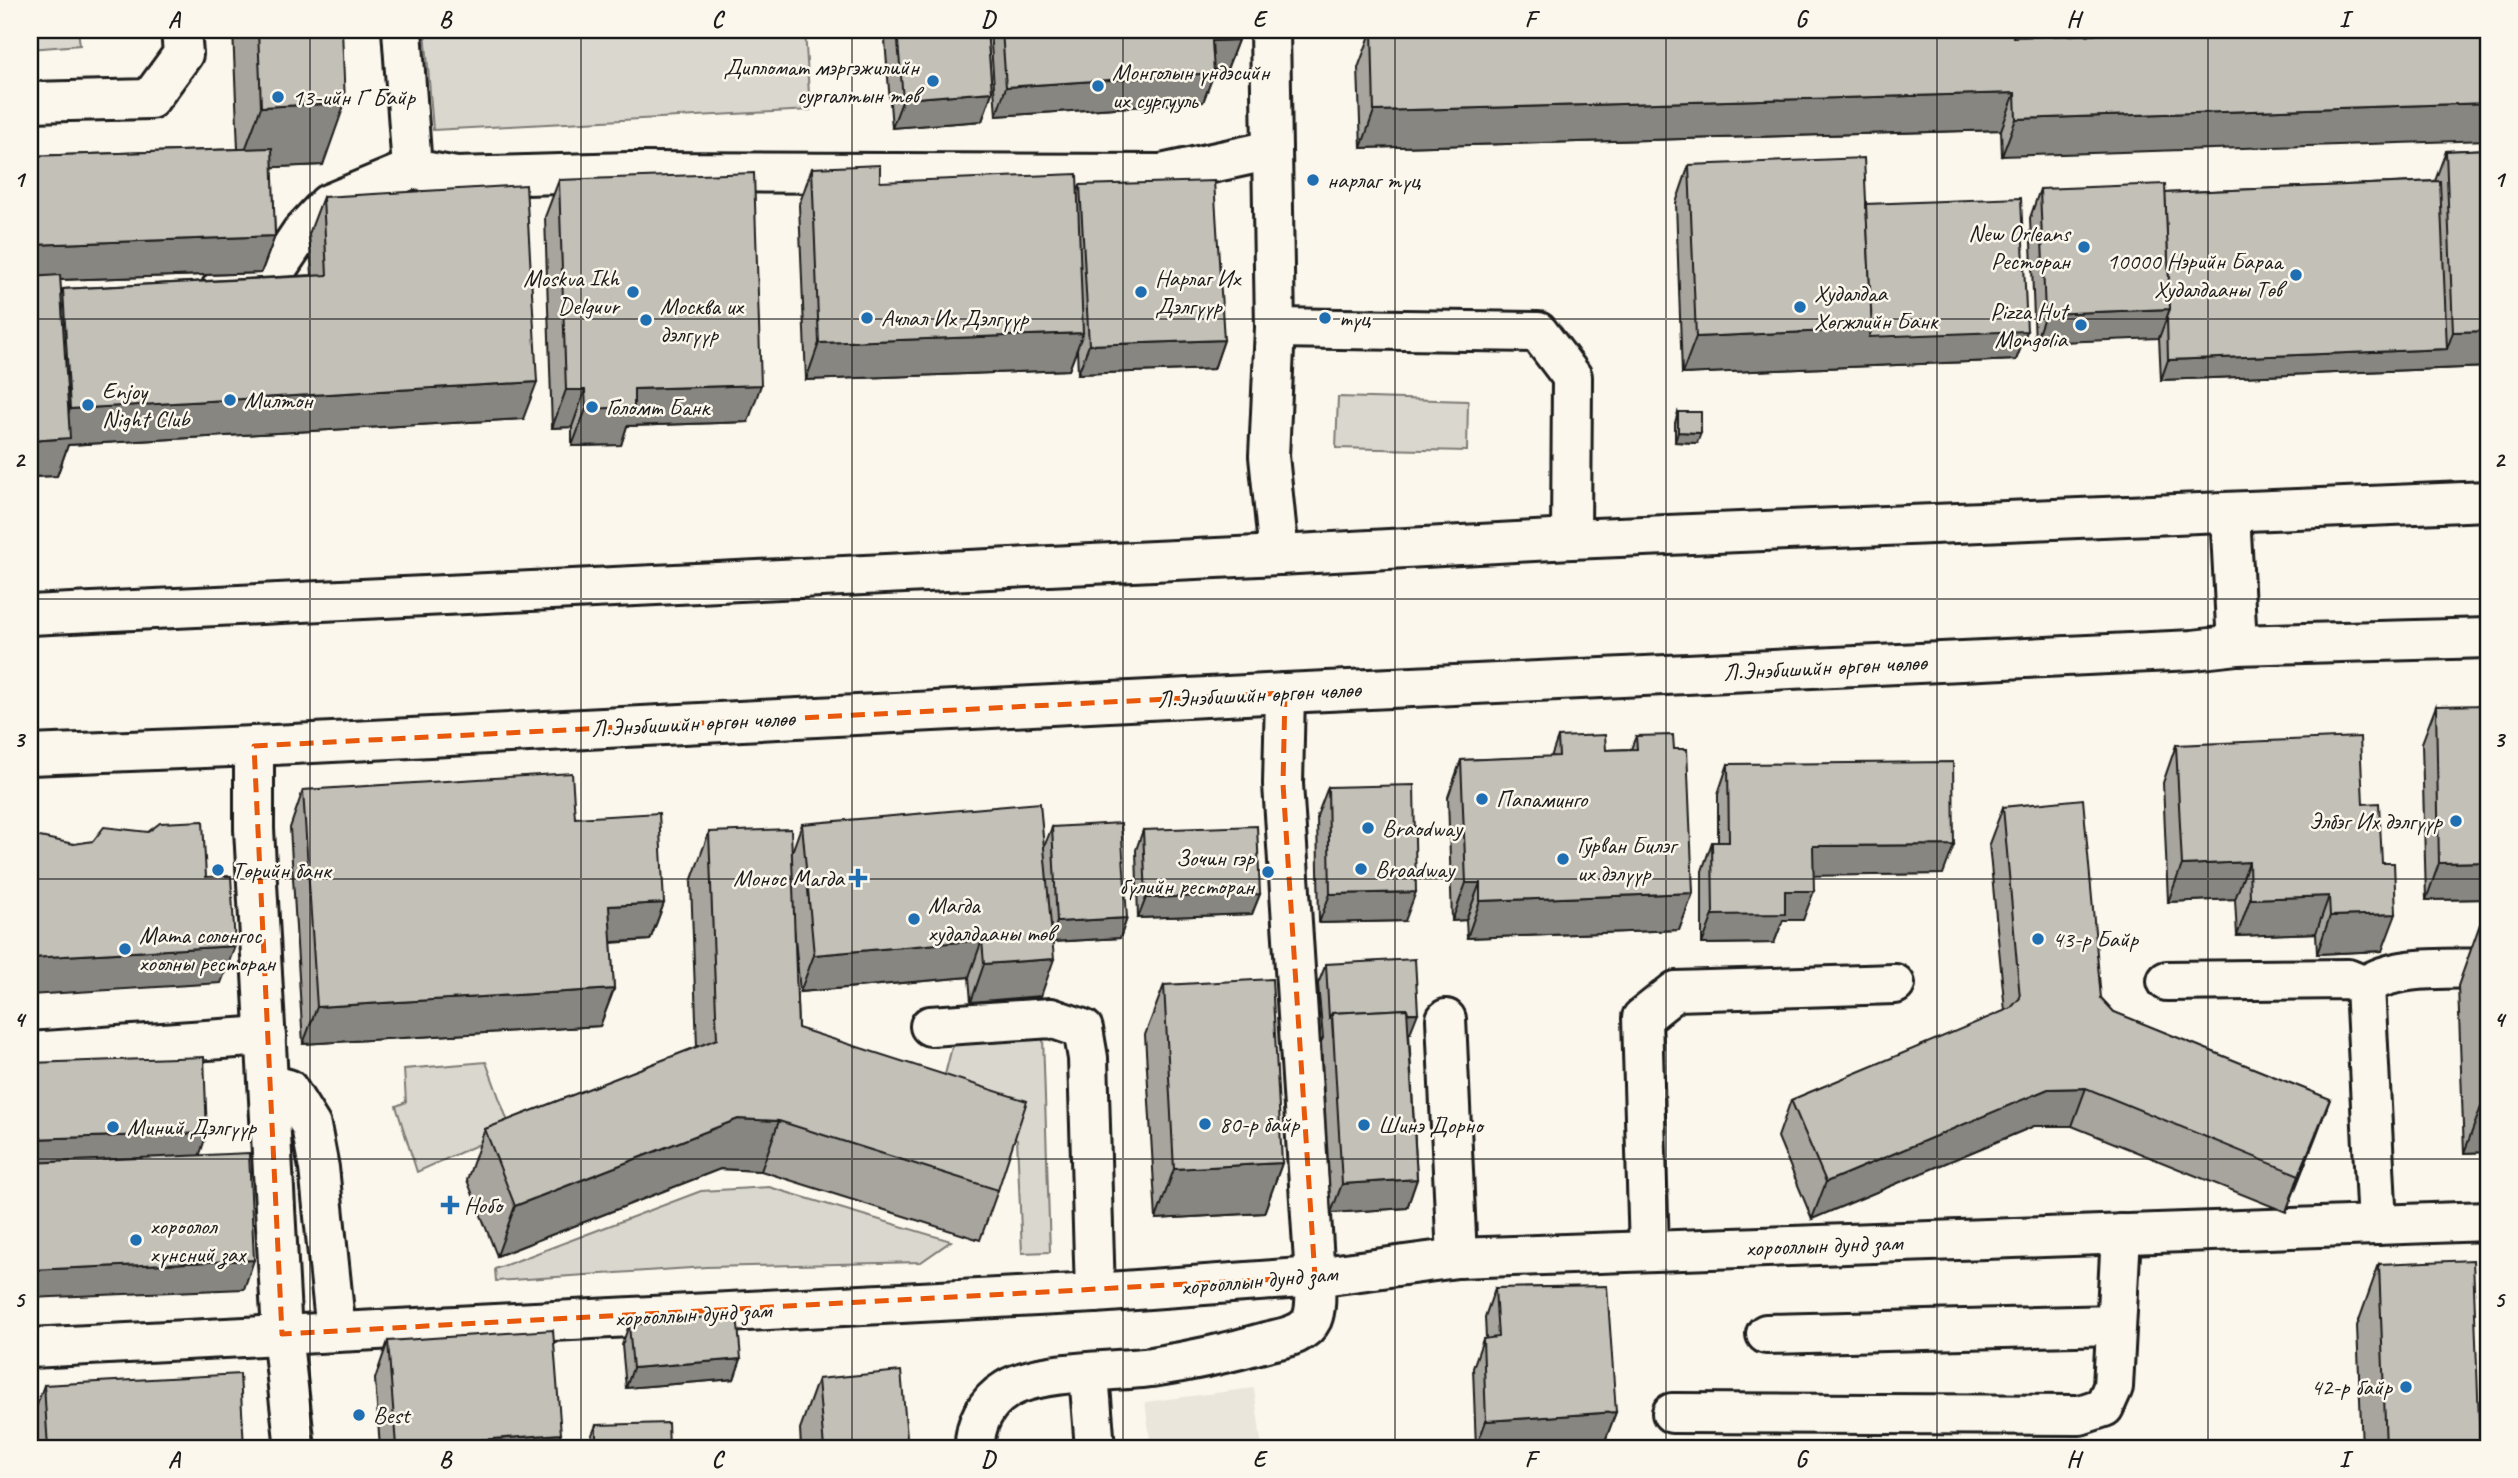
<svg xmlns="http://www.w3.org/2000/svg" width="2518" height="1478" viewBox="0 0 2518 1478" font-family="Caveat,sans-serif">
<style>
.built{fill:#eae6dc}
.green{fill:#dad7ce;stroke:#7b7a75;stroke-width:2}
.lines{fill:none;stroke-linecap:round;stroke-linejoin:round}
.minor-casing{stroke:#1c1c1c;stroke-width:44}
.major-casing{stroke:#1c1c1c;stroke-width:44}
.minor{stroke:#fbf7ec;stroke-width:38}
.major{stroke:#fbf7ec;stroke-width:38}
.wall{fill:#a8a59e;stroke:#1c1c1c;stroke-width:2}
.shaded-wall{fill:#888681;stroke:#1c1c1c;stroke-width:2}
.building{fill:#c3c0b8;stroke:#1c1c1c;stroke-width:2}
.marked{fill:none;stroke:#e8590c;stroke-width:5;stroke-dasharray:14 9;stroke-linejoin:round}
.grid{fill:none;stroke:#1c1c1c;stroke-width:2;stroke-opacity:0.55}
.poi-dot{fill:#1f6fb2;stroke:#fbf7ec;stroke-width:2.5}
.labels{text-anchor:middle;dominant-baseline:central;stroke-width:5;stroke-linejoin:round;paint-order:stroke}
.poi-label{font-size:24px;fill:#1c1c1c;stroke:#fbf7ec;text-anchor:start}
.street-label{font-size:24px;fill:#1c1c1c;stroke:#fbf7ec}
.neatline{fill:none;stroke:#1c1c1c;stroke-width:2.5}
.grid-label{font-size:23px;text-anchor:middle;font-weight:bold;fill:#1c1c1c}
</style>
<rect width="100%" height="100%" fill="#fbf7ec"/>
<filter id="ink" filterUnits="userSpaceOnUse"><feTurbulence type="fractalNoise" baseFrequency=".0143" numOctaves="2"/><feDisplacementMap in="SourceGraphic" scale="14" xChannelSelector="R" yChannelSelector="G"/><feConvolveMatrix kernelMatrix="1 2 1 2 8 2 1 2 1" color-interpolation-filters="sRGB"/></filter>
<g filter="url(#ink)">
<path class="built" d="M1254 1388 1262 1448H1151L1145 1402Z"/>
<g class="green">
<path d="M30 30H78L80 45 30 49Z"/>
<path d="M425 30H805L810 110 433 130Z"/>
<path d="M1338 397 1468 401 1467 451 1336 448Z"/>
<path d="M1043 1036 1050 1252 1022 1253 1017 1139 934 1118 954 1039Z"/>
<path d="M486 1062 511 1130 417 1172 396 1106 406 1102 404 1069Z"/>
<path d="M769 1187 951 1241 921 1262 706 1267 496 1281 495 1269 701 1191Z"/>
</g>
<g class="lines">
<g class="minor-casing">
<g id="minor">
<path d="M402 30 412 169 456 177 629 172 1161 174 1272 150"/>
<path d="M1270 30 1275 328 1269 456 1279 555"/>
<path d="M30 102 150 99 183 54 181 30"/>
<path d="M221 289H233L270 279 301 233 328 204 412 169"/>
<path d="M1275 328 1538 332 1572 377 1571 539"/>
<path d="M254 746V829L282 1334 295 1448"/>
<path d="M2167 981 2348 979 2365 986 2377 1225"/>
<path d="M2365 986C2396 964 2450 970 2488 968"/>
<path d="M1446 1019 1457 1258"/>
<path d="M930 1026 1051 1018 1083 1029 1088 1058 1095 1293"/>
<path d="M30 1052 266 1036"/>
<path d="M269 1084 288 1089 311 1126 319 1168 336 1332"/>
<path d="M1649 1251 1642 1018 1676 991 1895 984"/>
<path d="M1766 1334 2116 1325"/>
<path d="M30 1348 1095 1293 1315 1277 1457 1258 2488 1221"/>
<path d="M1089 1374 1095 1448"/>
<path d="M1672 1413 2080 1415 2104 1407 2113 1387 2121 1234"/>
<path d="M975 1448C974 1425 986 1402 1006 1390 1036 1370 1113 1372 1152 1367 1190 1361 1228 1353 1266 1342 1281 1338 1304 1336 1312 1319 1317 1307 1315 1290 1315 1277L1283 784 1285 693"/>
</g>
</g>
<g class="major-casing">
<g id="major">
<path d="M2230 513 2237 645"/>
<path d="M30 615 1279 555 1571 539 2488 501"/>
<path d="M30 755 254 746 1285 693 2193 650 2237 645 2488 638"/>
</g>
</g>
<use href="#minor" class="minor"/>
<use href="#major" class="major"/>
</g>
<g class="wall">
<path d="M233 30H342L323 165 272 167 275 236 261 273 60 280 61 295 63 289 312 275 309 234 323 197 523 419 68 445 57 476 30 477V156L238 149Z"/>
<path d="M889 30H987L992 92 982 121 892 128 885 40Z"/>
<path d="M990 30H1237L1238 40 1227 69 1213 70 1214 73 1203 102 996 116Z"/>
<path d="M1372 30 2013 37 2227 30 2002 156 2001 130 1361 148 1358 68Z"/>
<path d="M2488 149V367L2161 380 2159 337 2035 343 2030 218 2040 189 2165 193 2435 181 2446 151Z"/>
<path d="M1689 165 1866 204 2027 331 2016 360 1682 374 1676 203Z"/>
<path d="M812 168 880 182 1077 191 1080 185 1224 340 1214 369 1078 374 1077 349 1069 370 806 380 799 205Z"/>
<path d="M559 180 748 422 627 426 621 445 572 446V427L552 428 545 217Z"/>
<path d="M1678 412 1697 443 1675 442V423Z"/>
<path d="M2436 706 2488 899 2426 900 2422 743Z"/>
<path d="M1636 736 1674 749 1693 893 1679 930 1467 938 1466 920 1452 921 1448 797 1461 760 1551 757 1558 737 1606 750 1631 749Z"/>
<path d="M2176 745 2363 804 2382 951 2317 954 2316 933 2237 936 2235 899 2168 902 2163 783Z"/>
<path d="M1728 764 1943 874 1813 875 1803 920H1783L1774 943 1702 944V871L1712 842H1718V794Z"/>
<path d="M1328 787 1405 921 1319 923 1317 816Z"/>
<path d="M303 790 575 818 664 903 650 940 611 943 614 989 600 1026 303 1044 290 828Z"/>
<path d="M2003 807 2101 998 2114 1012 2330 1099 2316 1136 2286 1212 2072 1126H2034L1812 1219 1778 1137 1791 1100 2005 1011 1989 844Z"/>
<path d="M802 824 1044 847 1052 827 1127 918 1120 938 1053 942 1041 996 971 1002 969 977 800 992 794 927 798 1028 998 1190 980 1240 761 1171 720 1169 497 1256 467 1180 485 1129 697 1047 691 882 709 832 792 852Z"/>
<path d="M1143 830 1260 894 1252 914 1138 918 1136 850Z"/>
<path d="M2480 924H2488V1152L2464 1153 2458 986Z"/>
<path d="M1326 964 1410 1033H1409L1417 1179 1407 1208 1331 1213 1321 1042 1323 1038 1318 984Z"/>
<path d="M1164 985 1282 1163 1264 1213 1156 1219 1145 1035Z"/>
<path d="M2379 1264 2480 1448H2362L2357 1326Z"/>
<path d="M1495 1288 1616 1412 1605 1441 1506 1448H1476L1473 1368 1483 1339 1486 1338 1485 1317Z"/>
<path d="M629 1325 741 1359 734 1379 626 1388 622 1345Z"/>
<path d="M388 1341 556 1448H380L375 1379Z"/>
<path d="M818 1379 908 1448H801L800 1429Z"/>
<path d="M44 1385 244 1448H32L31 1422Z"/>
<path d="M596 1425 669 1448H589L588 1445Z"/>
</g>
<g class="shaded-wall">
<path d="M1238 40 1227 69 1201 71 1212 41Z"/>
<path d="M1214 73 1203 102 996 116 1006 87Z"/>
<path d="M992 92 982 121 892 128 903 99Z"/>
<path d="M2015 93 2001 130 1361 148 1374 111Z"/>
<path d="M345 103 323 165 238 169 261 107Z"/>
<path d="M2488 103V140L2002 156 2016 119Z"/>
<path d="M275 236 261 273 30 281V245Z"/>
<path d="M2170 309 2159 338 2035 343 2045 314Z"/>
<path d="M1872 329 2027 331 2016 360 1682 374 1696 337Z"/>
<path d="M2488 331V367L2161 380 2168 360 2447 349 2453 332Z"/>
<path d="M1083 333 1069 370 806 380 819 343Z"/>
<path d="M1224 340 1214 369 1078 374 1089 345Z"/>
<path d="M537 382 523 419 68 445 57 476 30 477V441L59 439 70 409Z"/>
<path d="M761 385 748 422 627 426 621 445 572 446 586 409 634 389Z"/>
<path d="M566 390H585L572 427 552 428Z"/>
<path d="M1678 432 1701 433 1697 443 1675 442Z"/>
<path d="M1954 845 1943 874 1802 876 1813 846Z"/>
<path d="M2249 862 2235 899 2168 902 2182 865Z"/>
<path d="M2488 862V899L2426 900 2439 863Z"/>
<path d="M1466 883H1480L1466 920 1452 921Z"/>
<path d="M1785 891H1814L1803 920H1783L1774 943 1702 944 1713 915Z"/>
<path d="M1416 892 1405 921 1319 923 1330 894Z"/>
<path d="M1693 893 1679 930 1467 938 1480 901Z"/>
<path d="M1260 894 1252 914 1138 918 1146 898Z"/>
<path d="M2329 896 2316 933 2237 936 2250 899Z"/>
<path d="M664 903 650 940 595 943 609 906Z"/>
<path d="M2396 914 2382 951 2317 954 2330 916Z"/>
<path d="M1127 918 1120 938 1050 942 1057 922Z"/>
<path d="M982 940 969 977 800 992 814 955Z"/>
<path d="M235 946 221 983 30 995V958Z"/>
<path d="M1054 959 1041 996 971 1002 984 964Z"/>
<path d="M614 989 600 1026 303 1044 317 1007Z"/>
<path d="M1418 1013 1410 1033 1333 1037 1332 1018Z"/>
<path d="M2086 1088 2072 1126H2034L1812 1219 1826 1182 2048 1089Z"/>
<path d="M2487 1091H2488V1152L2464 1153Z"/>
<path d="M2330 1099 2316 1136 2286 1212 2299 1175Z"/>
<path d="M738 1119 779 1121 761 1171 720 1169 497 1256 515 1206Z"/>
<path d="M207 1133 197 1163 30 1168V1139Z"/>
<path d="M1282 1163 1264 1213 1156 1219 1174 1169Z"/>
<path d="M1417 1179 1407 1208 1331 1213 1342 1184Z"/>
<path d="M254 1260 244 1289 30 1298V1270Z"/>
<path d="M741 1359 734 1379 626 1388 633 1368Z"/>
<path d="M1616 1412 1605 1441 1506 1448H1476L1486 1421Z"/>
<path d="M561 1434 556 1448H395L396 1446Z"/>
</g>
<g class="building">
<path d="M258 30H342L345 103 261 107Z"/>
<path d="M897 30H987L992 92 903 99Z"/>
<path d="M1002 30H1237L1238 40 1212 41 1214 73 1006 87Z"/>
<path d="M1372 30H2013V37L2227 30H2488V103L2016 119 2015 93 1374 111Z"/>
<path d="M272 148 275 236 30 245V156Z"/>
<path d="M2488 149V331L2453 332 2446 151Z"/>
<path d="M1864 158 1872 329 1696 337 1689 165Z"/>
<path d="M880 165V182L1077 174 1083 333 819 343 812 168Z"/>
<path d="M754 173 761 385 634 389V407L586 409 585 390H566L559 180Z"/>
<path d="M1214 181 1224 340 1089 345 1080 185Z"/>
<path d="M2440 181 2447 349 2168 360 2167 317 2170 309 2165 193Z"/>
<path d="M2165 184 2170 309 2045 314 2040 189Z"/>
<path d="M526 185 537 382 70 409 63 289 327 275 323 197Z"/>
<path d="M2021 198 2027 331 1869 337 1872 329 1866 204Z"/>
<path d="M60 275 70 438 30 441V277Z"/>
<path d="M1678 412H1701V433L1678 432Z"/>
<path d="M2488 705V862L2439 863 2436 706Z"/>
<path d="M1605 735 1606 750 1637 749 1636 736 1673 735 1674 749H1687L1693 893 1480 901V883H1466L1461 760 1559 756 1558 737Z"/>
<path d="M2360 737 2363 804 2379 803 2382 863H2394L2396 914 2330 916 2329 896 2250 899 2249 862 2182 865 2176 745Z"/>
<path d="M1953 762 1954 845 1813 846 1814 891H1785V914L1713 915 1712 842H1729L1728 764Z"/>
<path d="M572 773 575 818 659 813 664 903 609 906 614 989 317 1007 303 790Z"/>
<path d="M1414 785 1416 892 1330 894 1328 787Z"/>
<path d="M2083 799 2101 998 2114 1012 2330 1099 2299 1175 2086 1088 2048 1089 1826 1182 1791 1100 2011 1008 2020 998 2003 807Z"/>
<path d="M1040 803 1054 959 984 964 982 940 814 955 802 824Z"/>
<path d="M203 821 206 877 231 876 235 946 30 958V835L74 844 93 841 104 827 148 832 160 823Z"/>
<path d="M1121 823 1127 918 1057 922 1052 827Z"/>
<path d="M1257 826 1260 894 1146 898 1143 830Z"/>
<path d="M791 829 798 1028 1027 1101 998 1190 779 1121 738 1119 515 1206 485 1129 717 1039 709 832Z"/>
<path d="M2480 924H2488V1091H2487Z"/>
<path d="M1415 959 1418 1013H1408L1407 1009 1332 1013 1329 1018 1326 964Z"/>
<path d="M1272 979 1282 1163 1174 1169 1164 985Z"/>
<path d="M1407 1009 1417 1179 1342 1184 1332 1013Z"/>
<path d="M204 1057 207 1133 30 1139V1063Z"/>
<path d="M249 1153 254 1260 30 1270V1163Z"/>
<path d="M2473 1260 2480 1448H2386L2379 1264Z"/>
<path d="M1607 1286 1616 1412 1486 1421 1483 1339 1498 1337 1495 1288Z"/>
<path d="M737 1314 741 1359 633 1368 629 1325Z"/>
<path d="M553 1330 561 1434 396 1446 388 1341Z"/>
<path d="M901 1371 908 1448H824L818 1379Z"/>
<path d="M240 1374 244 1448H48L44 1385Z"/>
<path d="M668 1423 669 1448H596V1425Z"/>
</g>
</g>
<path class="marked" d="M1285 693 1283 784 1315 1277 282 1334 254 746Z"/>
<path class="grid" d="M310 30V1448M581 30V1448M852 30V1448M1123 30V1448M1395 30V1448M1666 30V1448M1937 30V1448M2208 30V1448M30 319H2488M30 599H2488M30 879H2488M30 1159H2488"/>
<g class="poi-dot">
<circle cx="933" cy="81" r="7"/>
<circle cx="1098" cy="86" r="7"/>
<circle cx="278" cy="97" r="7"/>
<circle cx="1313" cy="180" r="7"/>
<circle cx="2084" cy="247" r="7"/>
<circle cx="2296" cy="275" r="7"/>
<circle cx="633" cy="292" r="7"/>
<circle cx="1141" cy="292" r="7"/>
<circle cx="1800" cy="307" r="7"/>
<circle cx="867" cy="318" r="7"/>
<circle cx="1325" cy="318" r="7"/>
<circle cx="646" cy="320" r="7"/>
<circle cx="2081" cy="325" r="7"/>
<circle cx="230" cy="400" r="7"/>
<circle cx="88" cy="405" r="7"/>
<circle cx="592" cy="407" r="7"/>
<circle cx="1482" cy="799" r="7"/>
<circle cx="2456" cy="821" r="7"/>
<circle cx="1368" cy="828" r="7"/>
<circle cx="1563" cy="859" r="7"/>
<circle cx="1361" cy="869" r="7"/>
<circle cx="218" cy="870" r="7"/>
<circle cx="1268" cy="872" r="7"/>
<path d="M854.5 867.5h7v7h7v7h-7v7h-7v-7h-7v-7h7z"/>
<circle cx="914" cy="919" r="7"/>
<circle cx="2038" cy="939" r="7"/>
<circle cx="125" cy="949" r="7"/>
<circle cx="1205" cy="1124" r="7"/>
<circle cx="1364" cy="1125" r="7"/>
<circle cx="113" cy="1127" r="7"/>
<path d="M446.5 1194.5h7v7h7v7h-7v7h-7v-7h-7v-7h7z"/>
<circle cx="136" cy="1240" r="7"/>
<circle cx="2406" cy="1387" r="7"/>
<circle cx="359" cy="1415" r="7"/>
</g>
<g class="labels">
<g class="poi-label">
<text x="919" y="67" text-anchor="end">Дипломат мэргэжилийн<tspan x="919" dy="28">сургалтын төв</tspan></text>
<text x="1112" y="72">Монголын үндэсийн<tspan x="1112" dy="28">их сургууль</tspan></text>
<text x="292" y="97">13-ийн Г Байр</text>
<text x="1327" y="180">нарлаг түц</text>
<text x="2070" y="233" text-anchor="end">New Orleans<tspan x="2070" dy="28">Ресторан</tspan></text>
<text x="2282" y="261" text-anchor="end">10000 Нэрийн Бараа<tspan x="2282" dy="28">Худалдааны Төв</tspan></text>
<text x="619" y="278" text-anchor="end">Moskva Ikh<tspan x="619" dy="28">Delguur</tspan></text>
<text x="1155" y="278">Нарлаг Их<tspan x="1155" dy="28">Дэлгүүр</tspan></text>
<text x="1814" y="293">Худалдаа<tspan x="1814" dy="28">Хөгжлийн Банк</tspan></text>
<text x="660" y="306">Москва их<tspan x="660" dy="28">дэлгүүр</tspan></text>
<text x="2067" y="311" text-anchor="end">Pizza Hut<tspan x="2067" dy="28">Mongolia</tspan></text>
<text x="881" y="318">Ачлал Их Дэлгүүр</text>
<text x="1339" y="318">түц</text>
<text x="102" y="391">Enjoy<tspan x="102" dy="28">Night Club</tspan></text>
<text x="244" y="400">Милтон</text>
<text x="606" y="407">Голомт Банк</text>
<text x="1496" y="799">Папаминго</text>
<text x="2442" y="821" text-anchor="end">Элбэг Их дэлгүүр</text>
<text x="1382" y="828">Braodway</text>
<text x="1577" y="845">Гурван Билэг<tspan x="1577" dy="28">их дэлүүр</tspan></text>
<text x="1254" y="858" text-anchor="end">Зочин гэр<tspan x="1254" dy="28">бүлийн ресторан</tspan></text>
<text x="1375" y="869">Broadway</text>
<text x="232" y="870">Төрийн банк</text>
<text x="844" y="878" text-anchor="end">Монос Магда</text>
<text x="928" y="905">Магда<tspan x="928" dy="28">худалдааны төв</tspan></text>
<text x="139" y="935">Mama солонгос<tspan x="139" dy="28">хоолны ресторан</tspan></text>
<text x="2052" y="939">43-р Байр</text>
<text x="1219" y="1124">80-р байр</text>
<text x="1378" y="1125">Шинэ Дорно</text>
<text x="127" y="1127">Миний Дэлгүүр</text>
<text x="464" y="1205">Нобо</text>
<text x="150" y="1226">хороолол<tspan x="150" dy="28">хүнсний зах</tspan></text>
<text x="2392" y="1387" text-anchor="end">42-p байр</text>
<text x="373" y="1415">Best</text>
</g>
<g class="street-label">
<text transform="translate(1825 667) rotate(-3)">Л.Энэбишийн өргөн чөлөө</text>
<text transform="translate(1259 694) rotate(-3)">Л.Энэбишийн өргөн чөлөө</text>
<text transform="translate(693 723) rotate(-3)">Л.Энэбишийн өргөн чөлөө</text>
<text transform="translate(1824 1245) rotate(-2)">хорооллын дунд зам</text>
<text transform="translate(1259 1280) rotate(-5)">хорооллын дунд зам</text>
<text transform="translate(693 1314) rotate(-3)">хорооллын дунд зам</text>
</g>
</g>
<rect width="2518" height="1478" fill="none" stroke="#fbf7ec" stroke-width="77"/>
<rect x="38" y="38" width="2442" height="1402" class="neatline"/>
<g class="grid-label">
<text x="174" y="27">A</text>
<text x="445" y="27">B</text>
<text x="717" y="27">C</text>
<text x="988" y="27">D</text>
<text x="1259" y="27">E</text>
<text x="1530" y="27">F</text>
<text x="1801" y="27">G</text>
<text x="2073" y="27">H</text>
<text x="2344" y="27">I</text>
<text x="19" y="187">1</text>
<text x="2499" y="187">1</text>
<text x="19" y="467">2</text>
<text x="2499" y="467">2</text>
<text x="19" y="747">3</text>
<text x="2499" y="747">3</text>
<text x="19" y="1027">4</text>
<text x="2499" y="1027">4</text>
<text x="19" y="1307">5</text>
<text x="2499" y="1307">5</text>
<text x="174" y="1467">A</text>
<text x="445" y="1467">B</text>
<text x="717" y="1467">C</text>
<text x="988" y="1467">D</text>
<text x="1259" y="1467">E</text>
<text x="1530" y="1467">F</text>
<text x="1801" y="1467">G</text>
<text x="2073" y="1467">H</text>
<text x="2344" y="1467">I</text>
</g>
</svg>
